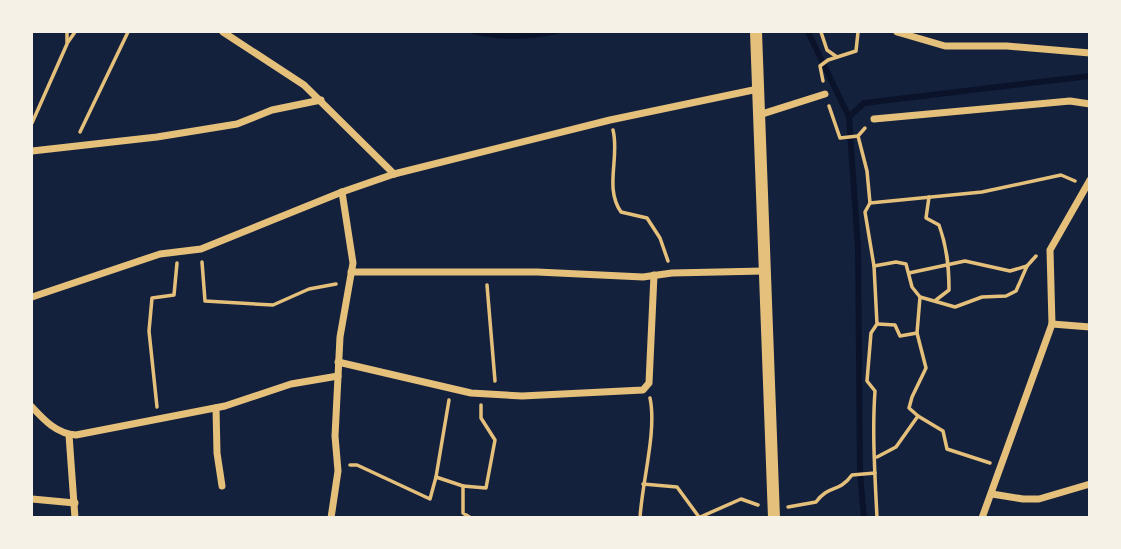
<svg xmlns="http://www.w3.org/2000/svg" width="1121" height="549" viewBox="0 0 1121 549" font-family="'Source Sans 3',sans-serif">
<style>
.water{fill:#0b132b}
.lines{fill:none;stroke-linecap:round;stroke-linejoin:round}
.stream{stroke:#0b132b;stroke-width:6}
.path{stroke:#e5c07b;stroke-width:3.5}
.minor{stroke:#e5c07b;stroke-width:7}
.tertiary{stroke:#e5c07b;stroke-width:12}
</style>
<rect width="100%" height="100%" fill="#14213d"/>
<path class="water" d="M466 32H465H566C535 40 496 42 466 32Z"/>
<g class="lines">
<g class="stream">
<path d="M808 32 849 117"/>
<path d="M864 518 860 472 858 248 849 117 864 103 1090 76"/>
</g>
<g class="path">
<path d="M821 32 827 50 837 57"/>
<path d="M68 42 75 32"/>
<path d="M823 81 820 66 828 60 856 51 858 32"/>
<path d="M829 106 840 138 858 136 865 128"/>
<path d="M32 123 67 44V32"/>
<path d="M613 130C620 157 604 188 621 212L647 218 660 238 668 261"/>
<path d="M80 132 128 32"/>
<path d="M858 136 867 171 870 203 982 192 1061 175 1075 181"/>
<path d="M929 197 926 218 939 225C947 247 949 266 949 290L936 300"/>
<path d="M870 203 865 212 874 266 877 324 871 333 867 381 875 391C872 433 875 475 877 518"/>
<path d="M202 262 205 301 273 305 309 289 336 284"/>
<path d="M874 266 896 262 906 264 912 287 920 297 955 307 982 297 1006 296 1016 291 1027 266 1036 256"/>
<path d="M909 273 965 261 1010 271 1027 266"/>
<path d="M487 285 495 381"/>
<path d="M878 324 895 325 900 336 917 333"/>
<path d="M449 400 436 477 463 486"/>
<path d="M157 407 149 331 152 298 174 295 177 263"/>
<path d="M918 416 909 408 912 397 926 368 917 333 920 297"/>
<path d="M877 457 896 447 918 416 943 431 947 449 990 463"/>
<path d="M350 465H357L430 499 436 477"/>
<path d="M643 484 677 487 699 517"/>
<path d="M788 507 816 502C829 484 838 494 852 475L875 473"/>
<path d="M471 518 463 513V486L486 488 495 440 481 418V405"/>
<path d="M640 518C642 482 657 431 650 398"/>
<path d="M698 518 741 499 758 505"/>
</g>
<g class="minor">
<path d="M223 32 304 85 394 174"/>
<path d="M897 32 945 46H1007L1090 53"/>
<path d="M759 115 825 94"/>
<path d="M874 119 1070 101 1090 104"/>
<path d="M32 151 157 137 237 124 272 110 321 100"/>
<path d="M351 272H537L643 277 672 273 765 271"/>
<path d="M32 297 160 254 201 249 342 192 394 174 610 120 758 89"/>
<path d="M1052 324 1090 327"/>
<path d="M338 362 471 393 522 396 643 390 649 383 654 275"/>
<path d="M32 407C44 420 57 434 76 435L225 406 291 384 338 376"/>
<path d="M216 408 217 453 222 486"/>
<path d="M69 435 75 518"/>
<path d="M992 494 1023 499H1039L1090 484"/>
<path d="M32 499 75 503"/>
<path d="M331 518 338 471 335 436 340 337 353 263 342 192"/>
<path d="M982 518 1052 324 1050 250 1090 180"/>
</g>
<path class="tertiary" d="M756 32 774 518"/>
</g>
<rect width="1121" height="549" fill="none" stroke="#f6f1e7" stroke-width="66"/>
</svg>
